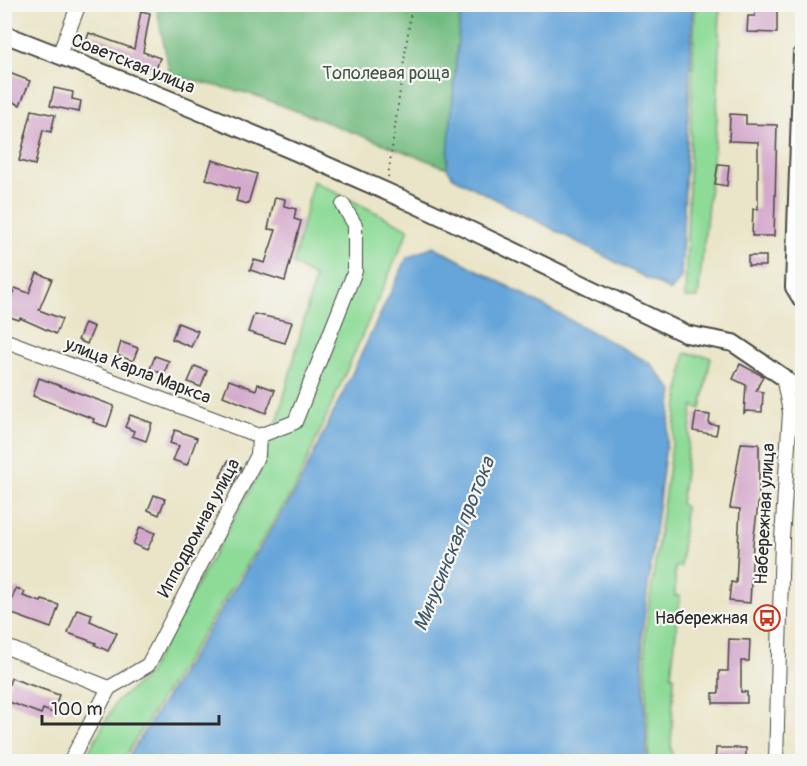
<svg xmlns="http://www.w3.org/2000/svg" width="807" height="766" viewBox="0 0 807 766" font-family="Pangolin,sans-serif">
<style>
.green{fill:#8edb98;stroke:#5c8362;stroke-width:1.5}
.forest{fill:#72bb80;stroke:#4e7356;stroke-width:1.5}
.water{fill:#66a5d9;stroke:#486882;stroke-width:1.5}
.building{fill:#d3a7cb}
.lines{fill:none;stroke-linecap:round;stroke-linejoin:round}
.minor-casing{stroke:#484743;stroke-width:16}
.tertiary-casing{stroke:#484743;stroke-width:20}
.path{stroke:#484743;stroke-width:2;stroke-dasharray:1.5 4.5;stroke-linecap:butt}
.minor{stroke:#fff;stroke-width:14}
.tertiary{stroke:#fff;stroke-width:16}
.labels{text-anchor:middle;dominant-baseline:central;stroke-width:4.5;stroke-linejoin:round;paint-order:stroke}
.street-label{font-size:18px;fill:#2b2b2b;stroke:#f6f6f2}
.park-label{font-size:18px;fill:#445746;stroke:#f6f6f2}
.poi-label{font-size:18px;fill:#2b2b2b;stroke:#f6f6f2;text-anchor:end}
.water-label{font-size:20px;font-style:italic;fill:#405668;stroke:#f6f6f2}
</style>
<rect width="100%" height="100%" fill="#f6f6f2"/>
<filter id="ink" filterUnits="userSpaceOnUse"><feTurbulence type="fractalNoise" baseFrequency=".0167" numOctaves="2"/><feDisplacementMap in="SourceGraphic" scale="12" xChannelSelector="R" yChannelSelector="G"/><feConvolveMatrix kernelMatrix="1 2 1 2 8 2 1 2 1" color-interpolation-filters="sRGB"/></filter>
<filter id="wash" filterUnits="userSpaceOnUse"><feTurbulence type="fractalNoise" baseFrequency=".008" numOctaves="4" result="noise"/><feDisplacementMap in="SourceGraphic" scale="24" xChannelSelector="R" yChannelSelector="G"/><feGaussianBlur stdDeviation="1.35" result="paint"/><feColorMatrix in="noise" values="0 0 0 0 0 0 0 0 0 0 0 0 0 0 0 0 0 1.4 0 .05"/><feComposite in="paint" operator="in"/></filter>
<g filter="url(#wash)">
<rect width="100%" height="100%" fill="#eae5c8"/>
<g class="green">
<path d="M695 5H720L717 121 698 298H685Z"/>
<path d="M313 181 409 229 295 488 122 761 83 762 116 702 146 677 259 473 279 416 315 278 293 264Z"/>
<path d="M685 353 711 357 701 409 693 406 681 504 685 507 681 567H675V596H680L671 676H674L671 747 673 761H649L645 634Z"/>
</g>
<path class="forest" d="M156 5H461L447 168 254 95 170 75Z"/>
<g class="water">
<path d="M461 5H693L681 278 671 291 453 177 447 168Z"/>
<path d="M433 246 650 363 673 391 642 634 647 761H126L297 489 407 258Z"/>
</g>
<g id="blocks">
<g class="building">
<path d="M755 4H777V33L747 32 748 16H755Z"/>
<path d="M141 11 150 13 143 52 160 58 156 69 85 44 89 33 134 49Z"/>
<path d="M4 71 30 81 20 105 8 100 11 94 4 87Z"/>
<path d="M54 88 73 92 72 99 81 101 79 112 50 106Z"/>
<path d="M32 110 55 115 51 132 43 130 35 165 19 161Z"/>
<path d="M730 114 746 115V124L777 125 774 236H752L753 209H758V142L729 141Z"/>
<path d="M212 160 257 174 248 204 236 201 239 189 206 179Z"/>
<path d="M718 164 729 165 727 186 715 184Z"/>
<path d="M275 197 285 199 284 206 296 209 294 219 301 221 285 281 250 270 254 260 265 263 276 230 268 229Z"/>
<rect x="748" y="256" width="18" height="10"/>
<path d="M37 273 52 279 39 310 62 319 56 334 20 318 19 320 4 315 15 288 29 293Z"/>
<path d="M254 314 292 322 285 343 248 332Z"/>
<path d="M85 323 94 327 87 344 78 340Z"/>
<path d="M178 323 198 331 191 347 172 339Z"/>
<path d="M121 342 138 348 133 361 117 355Z"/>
<path d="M155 356 169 361 164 374 150 369Z"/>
<path d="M740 364 763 376 756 391 763 392 762 412 746 411 744 413 746 385 733 379Z"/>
<path d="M195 366 207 371 201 387 188 382Z"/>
<path d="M39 378 114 406 107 427 93 422 94 419 33 396Z"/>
<path d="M229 380 256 390 258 384 275 390 266 413 223 396Z"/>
<path d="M696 413 710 415 709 424 718 425 716 435 693 431Z"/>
<path d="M130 415 152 423 146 441 132 436 134 431 125 427Z"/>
<path d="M175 430 197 438 187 465 173 460 179 446 170 443Z"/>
<path d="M741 443 759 444V497L753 543 750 603 729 601 731 582 736 583 740 509 730 508Z"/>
<path d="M228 461 241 467 233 483 220 477Z"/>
<path d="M154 495 165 499 159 515 148 510Z"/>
<path d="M140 527 155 533 147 550 133 544Z"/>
<path d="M16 588 25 592 23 596 41 602 42 600 59 605 51 628 7 612Z"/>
<path d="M77 609 92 614 90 621 117 633 108 651 95 645 96 643 68 633Z"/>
<path d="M729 639 750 640 749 661H741V692H747V703H713V693H719V671H728Z"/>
<path d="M11 678 59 695 53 713 43 709 41 714 4 700Z"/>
<path d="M716 748H746V760L715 762Z"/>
</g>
</g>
</g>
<g filter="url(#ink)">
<use href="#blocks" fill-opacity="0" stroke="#484743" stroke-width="1.5"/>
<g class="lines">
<g class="minor-casing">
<g id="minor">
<path d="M59 55 79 4"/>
<path d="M4 340 259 436"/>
<path d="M783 377 802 391"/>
<path d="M4 646 109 688"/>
<path d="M70 762 109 688 148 665 258 455 259 436 295 422 355 271V225L343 205"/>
<path d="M776 762 782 539 790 412 783 377"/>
</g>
</g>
<g class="tertiary-casing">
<g id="tertiary">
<path d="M4 34C139 86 272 140 403 199 498 242 591 289 686 334L733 343 783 377"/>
<path d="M802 54 794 287 802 300"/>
</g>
</g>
<path class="path" d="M388 177 412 4"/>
<use href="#minor" class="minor"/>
<use href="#tertiary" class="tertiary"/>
</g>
</g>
<defs>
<g id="bus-ring" transform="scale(1.35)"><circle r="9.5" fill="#f6f6f2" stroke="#c8321e" stroke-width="1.5"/><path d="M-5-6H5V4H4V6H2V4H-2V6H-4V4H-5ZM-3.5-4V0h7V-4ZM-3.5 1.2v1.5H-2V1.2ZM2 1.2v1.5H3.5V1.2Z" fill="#c8321e"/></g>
</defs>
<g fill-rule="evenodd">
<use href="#bus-ring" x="767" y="618"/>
</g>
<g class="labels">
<g class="street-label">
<text transform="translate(133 64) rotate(22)">Советская улица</text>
<text transform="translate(138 371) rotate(21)">улица Карла Маркса</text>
<text transform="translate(765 514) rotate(-87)">Набережная улица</text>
<text transform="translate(199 528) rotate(-62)">Ипподромная улица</text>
</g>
<g class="park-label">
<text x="386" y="73">Тополевая роща</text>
</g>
<g class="poi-label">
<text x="748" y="618">Набережная</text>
</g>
<g class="water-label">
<text transform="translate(454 544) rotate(-68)">Минусинская протока</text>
</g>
</g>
<rect width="807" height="766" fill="none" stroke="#f6f6f2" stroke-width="24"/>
<path d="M42 715v9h177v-9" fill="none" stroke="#2b2b2b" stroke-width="3"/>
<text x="51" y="715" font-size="18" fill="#2b2b2b" stroke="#f6f6f2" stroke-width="4.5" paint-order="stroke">100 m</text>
</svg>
